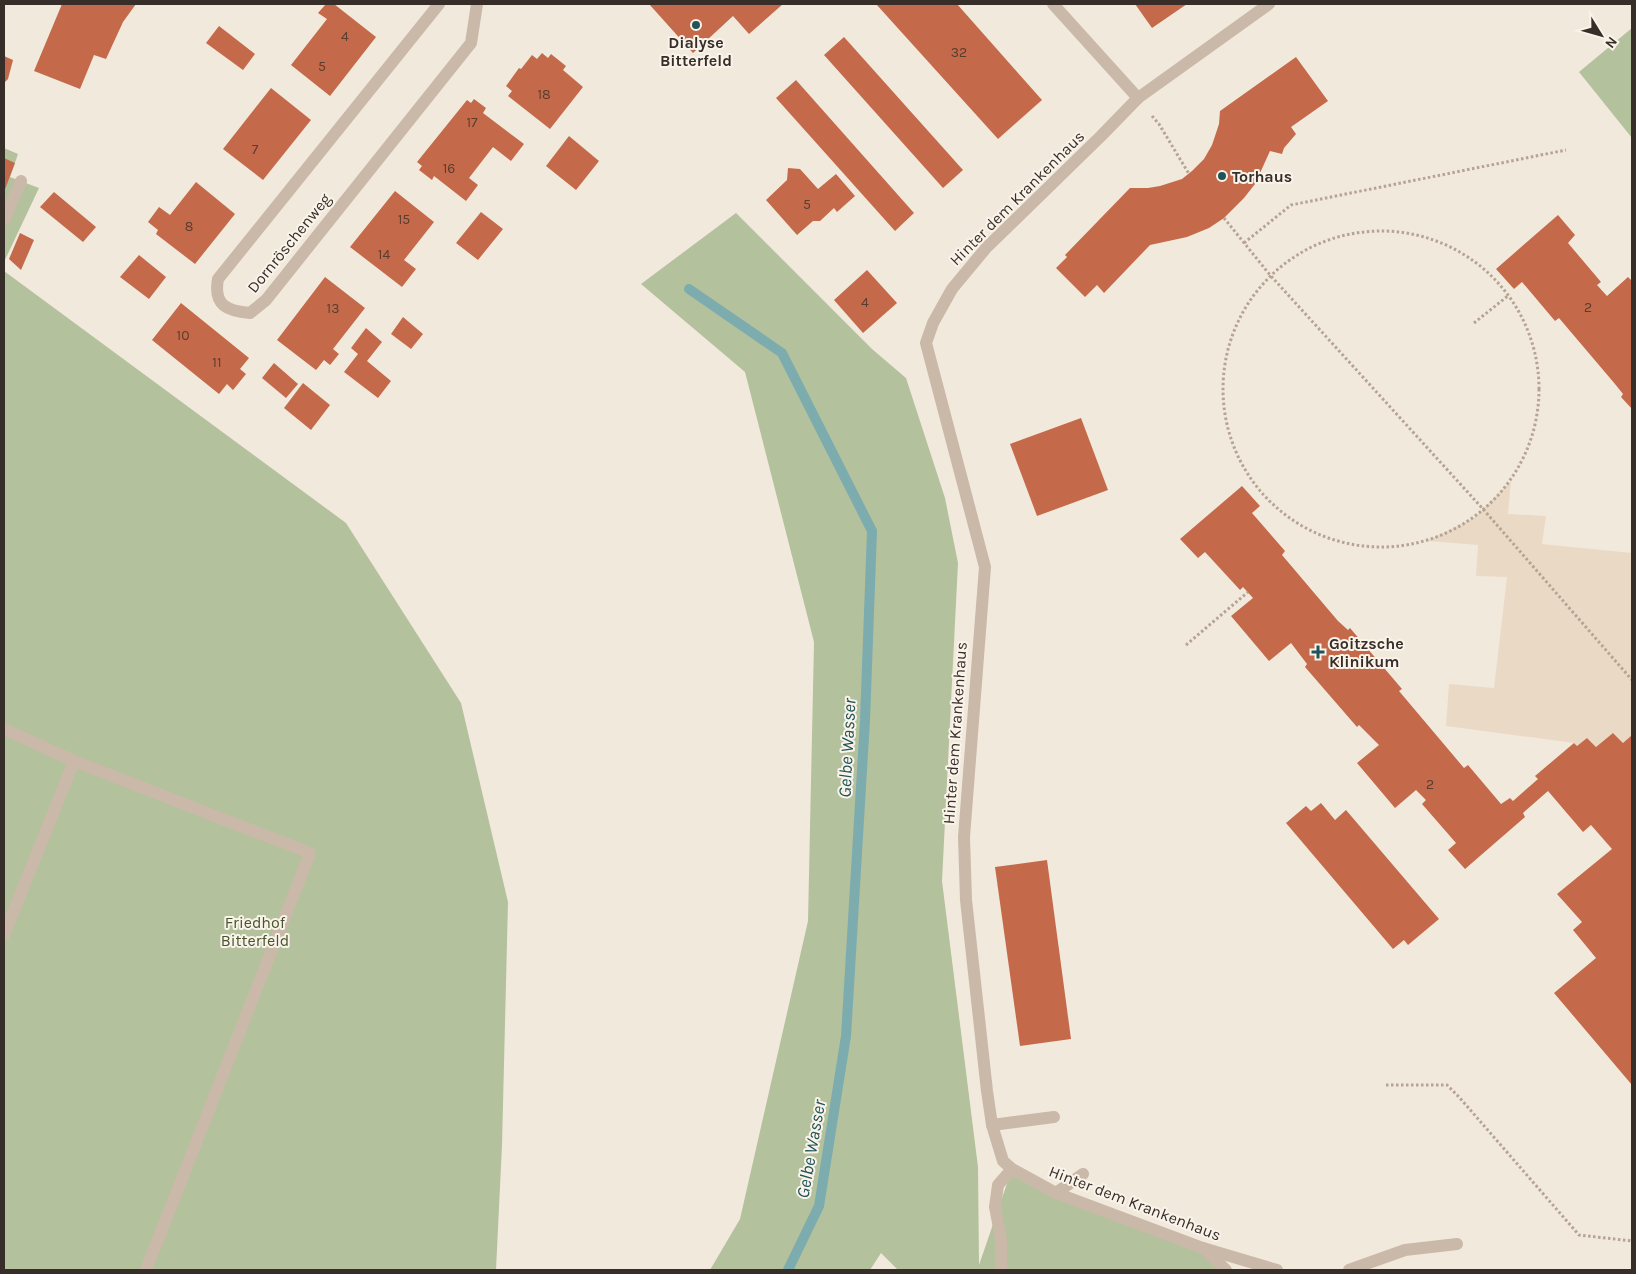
<svg xmlns="http://www.w3.org/2000/svg" width="1636" height="1274" viewBox="0 0 1636 1274" font-family="Karla,sans-serif">
<style>
.green{fill:#b4c19d}
.plaza{fill:#eadac5}
.lines{fill:none;stroke-linecap:round;stroke-linejoin:round}
.stream{stroke:#7dacaf;stroke-width:10}
.building{fill:#c46a4a}
.path{stroke:#b6a393;stroke-width:3;stroke-dasharray:2.5 2.5;stroke-linecap:butt}
.service{stroke:#cab9a9;stroke-width:12}
.minor{stroke:#cab9a9;stroke-width:12}
.poi-dot{fill:#1f5458;stroke:#faf3ea;stroke-width:2}
.labels{text-anchor:middle;dominant-baseline:central;stroke-width:4;stroke-linejoin:round;paint-order:stroke}
.number-label{font-size:14px;fill:#5a3d31}
.poi-label{font-size:16px;font-weight:bold;fill:#372e29;stroke:#faf3ea;text-anchor:start}
.street-label{font-size:16px;fill:#372e29;stroke:#faf3ea}
.park-label{font-size:16px;fill:#46552d;stroke:#faf3ea}
.water-label{font-size:18px;font-style:italic;fill:#1f5458;stroke:#faf3ea}
</style>
<rect width="100%" height="100%" fill="#f2e9dd"/>
<g class="green">
<path d="M1632 28V138L1579 72Z"/>
<path d="M4 148 18 154 10 177 39 188 4 262Z"/>
<path d="M736 213 872 349 906 378 945 498 958 563 942 881 978 1167 979 1265 1012 1169 1202 1247 1227 1270H898L881 1253 870 1270H710L740 1219 808 921 814 642 745 372 641 284Z"/>
<path d="M4 271 346 523 461 703 508 902 502 1145 496 1270H4Z"/>
</g>
<path class="plaza" d="M1511 481 1508 514 1546 516 1542 544 1632 553V735L1623 743 1613 733 1596 747 1587 738 1577 746 1574 743 1446 726 1449 684 1494 688 1507 577 1476 576 1478 545 1427 541 1474 518Z"/>
<g class="lines">
<path class="stream" d="M689 289 782 353 872 531 865 720 846 1036 819 1206 788 1270"/>
</g>
<g class="building">
<path d="M62 4H136L123 22 106 59 94 55 80 89 34 71Z"/>
<path d="M326 4H334L376 37 330 96 291 65 327 19 318 13Z"/>
<path d="M649 4H783L749 34 733 16 693 53Z"/>
<path d="M876 4H957L1042 100 998 139Z"/>
<path d="M1135 4H1187L1152 28Z"/>
<path d="M219 26 255 54 243 70 206 43Z"/>
<path d="M844 37 963 170 943 188 824 55Z"/>
<path d="M542 53 548 58 551 54 566 66 563 70 583 87 550 129 508 96 512 91 506 86 519 68 521 69 532 55 537 59Z"/>
<path d="M4 56 13 60 8 79 5 82 4 81Z"/>
<path d="M1296 57 1328 101 1291 127 1296 134 1284 148 1282 154 1270 151 1255 184 1244 198 1224 218 1209 228 1187 237 1150 245 1104 293 1097 285 1085 297 1056 268 1067 257 1065 255 1130 188H1148L1160 186 1182 179 1192 171 1204 159 1212 145 1219 124 1220 111Z"/>
<path d="M796 80 914 213 895 231 776 98Z"/>
<path d="M271 88 311 120 263 180 223 149Z"/>
<path d="M474 99 486 108 483 113 524 144 511 161 493 147 469 178 478 185 466 201 434 176 432 180 419 170 422 166 417 162 467 100 471 103Z"/>
<path d="M569 136 599 161 576 190 546 166Z"/>
<path d="M4 158 15 163 4 192Z"/>
<path d="M788 168 800 169 818 189 836 174 855 196 837 212 834 208 820 221H813L797 235 766 200 787 180Z"/>
<path d="M196 182 235 214 195 264 156 234 158 230 148 222 159 207 170 215Z"/>
<path d="M395 191 434 222 404 260 416 269 402 287 350 247Z"/>
<path d="M54 192 96 227 83 242 40 207Z"/>
<path d="M481 212 503 229 478 260 456 243Z"/>
<path d="M1558 215 1575 235 1568 243 1601 282 1597 285 1607 296 1628 277 1632 281V409L1621 397 1623 394 1615 384 1559 318 1555 321 1522 282 1514 289 1496 269Z"/>
<path d="M20 233 34 240 21 270 9 259Z"/>
<path d="M139 255 166 277 149 299 120 277Z"/>
<path d="M867 270 897 303 863 333 834 300Z"/>
<path d="M325 277 365 308 333 349 339 354 330 365 324 360 316 370 277 340Z"/>
<path d="M181 303 249 358 240 369 246 374 233 390 227 384 219 394 152 340Z"/>
<path d="M403 317 423 334 411 349 391 334Z"/>
<path d="M366 328 382 342 367 361 391 381 378 398 344 372 358 354 351 348Z"/>
<path d="M274 363 298 384 286 398 262 378Z"/>
<path d="M303 383 330 405 311 430 284 408Z"/>
<path d="M1081 418 1108 490 1037 516 1010 444Z"/>
<path d="M1242 486 1260 506 1252 513 1285 551 1282 555 1338 621 1348 630 1350 628 1402 689 1399 691 1464 768 1468 765 1501 804 1510 798 1513 801 1538 779 1535 776 1574 743 1577 746 1587 738 1596 747 1613 733 1623 743 1632 735V1085L1554 993 1596 958 1573 930 1582 922 1557 894 1612 849 1591 825 1583 832 1548 791 1523 813 1525 817 1465 869 1448 850 1456 843 1422 804 1426 800 1416 790 1395 808 1357 763 1379 745 1359 725 1357 727 1305 667 1307 664 1291 643 1269 661 1231 616 1253 598 1243 587 1240 590 1205 552 1198 558 1180 539Z"/>
<path d="M1321 803 1335 820 1346 810 1439 919 1408 945 1404 940 1393 949 1286 823 1306 806 1311 811Z"/>
<path d="M1047 860 1071 1039 1020 1046 995 867Z"/>
</g>
<g class="lines">
<g class="path">
<path d="M1152 116 1159 124 1189 174"/>
<path d="M1224 218 1270 275 1483 509 1632 680"/>
<circle cx="1381" cy="389" r="158"/>
<path d="M1244 243 1291 205 1566 150"/>
<path d="M1474 323 1509 295"/>
<path d="M1186 645 1248 592"/>
<path d="M1386 1085H1447L1459 1097 1579 1235 1632 1241"/>
</g>
<g class="service">
<path d="M4 220 21 181"/>
<path d="M4 729 74 761 4 935"/>
<path d="M74 761 310 853 146 1270"/>
<path d="M992 1125 1054 1117"/>
<path d="M1056 1193 1083 1174"/>
<path d="M1203 1248 1226 1270"/>
<path d="M1001 1270V1239L995 1207 998 1185 1012 1169"/>
<path d="M1349 1270 1405 1250 1457 1244"/>
</g>
<g class="minor">
<path d="M439 4 218 279C213 306 228 311 250 313L266 300 471 43 477 4"/>
<path d="M1053 4 1138 98"/>
<path d="M1269 4 1138 98 1101 136 986 248 952 289 933 323 926 343 985 567 964 837 966 900 987 1091 992 1125 1003 1161 1012 1169 1056 1193 1203 1248 1277 1270"/>
</g>
</g>
<g class="poi-dot">
<circle cx="696" cy="25" r="5"/>
<circle cx="1222" cy="176" r="5"/>
<path d="M1315.5 644.5h5v5h5v5h-5v5h-5v-5h-5v-5h5z"/>
</g>
<g class="labels">
<g class="number-label">
<text x="345" y="36">4</text>
<text x="959" y="52">32</text>
<text x="322" y="66">5</text>
<text x="544" y="94">18</text>
<text x="472" y="122">17</text>
<text x="255" y="149">7</text>
<text x="449" y="168">16</text>
<text x="807" y="204">5</text>
<text x="404" y="219">15</text>
<text x="189" y="226">8</text>
<text x="384" y="254">14</text>
<text x="865" y="302">4</text>
<text x="1588" y="307">2</text>
<text x="333" y="308">13</text>
<text x="183" y="335">10</text>
<text x="217" y="362">11</text>
<text x="1430" y="784">2</text>
</g>
<g class="poi-label">
<text x="696" y="42" text-anchor="middle">Dialyse<tspan x="696" dy="18">Bitterfeld</tspan></text>
<text x="1232" y="176">Torhaus</text>
<text x="1329" y="643">Goitzsche<tspan x="1329" dy="18">Klinikum</tspan></text>
</g>
<g class="street-label">
<text transform="translate(1017 198) rotate(-45)">Hinter dem Krankenhaus</text>
<text transform="translate(289 243) rotate(-51)">Dornröschenweg</text>
<text transform="translate(955 733) rotate(-86)">Hinter dem Krankenhaus</text>
<text transform="translate(1135 1203) rotate(21)">Hinter dem Krankenhaus</text>
</g>
<g class="park-label">
<text x="255" y="922">Friedhof<tspan x="255" dy="18">Bitterfeld</tspan></text>
</g>
<g class="water-label">
<text transform="translate(847 748) rotate(-87)">Gelbe Wasser</text>
<text transform="translate(811 1149) rotate(-80)">Gelbe Wasser</text>
</g>
</g>
<rect width="1636" height="1274" fill="none" stroke="#372e29" stroke-width="10"/>
<g transform="translate(1601 35) rotate(127)" stroke="#faf3ea" stroke-width="4" paint-order="stroke">
<path d="M0-4L9 19L0 12L-9 19Z" fill="#372e29"/>
<text y="-8" font-size="14" font-weight="bold" text-anchor="middle" fill="#372e29">N</text>
</g>
</svg>
